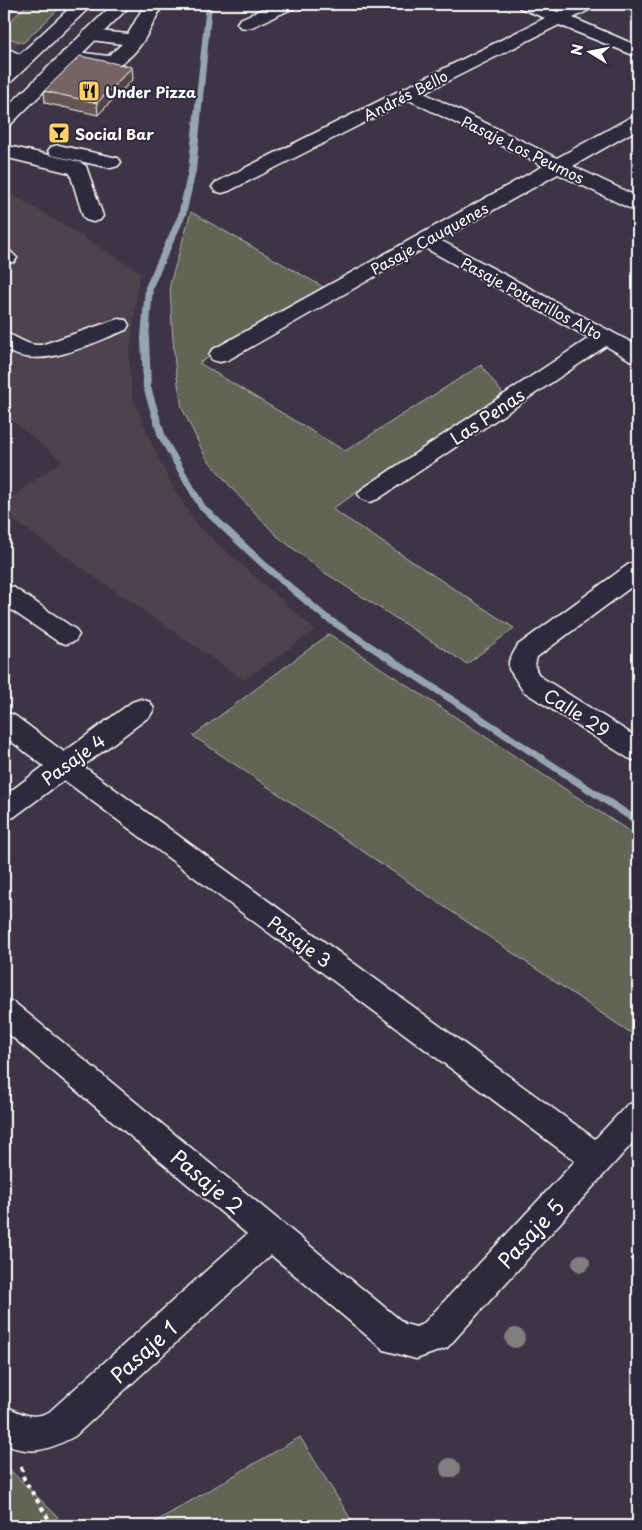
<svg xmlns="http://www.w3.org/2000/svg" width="642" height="1530" viewBox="0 0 642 1530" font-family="'Playpen Sans',sans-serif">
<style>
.built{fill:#4e434e}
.green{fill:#626557;stroke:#b0b2ab}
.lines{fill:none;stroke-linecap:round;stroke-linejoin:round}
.stream{fill:#95a4ae;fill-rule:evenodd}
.minor-casing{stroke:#fff;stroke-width:3}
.major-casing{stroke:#fff;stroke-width:3}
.path{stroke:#fff;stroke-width:4;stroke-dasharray:4.5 4.5;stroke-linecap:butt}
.minor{fill:#2f2a3d;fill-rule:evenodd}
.major{fill:#2f2a3d;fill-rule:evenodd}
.tree{fill:#817e82}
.wall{fill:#655555;stroke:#fff}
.shaded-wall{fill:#534545;stroke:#fff}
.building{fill:#766363;stroke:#fff}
.labels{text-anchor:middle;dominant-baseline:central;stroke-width:4;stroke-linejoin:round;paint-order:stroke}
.far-poi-label{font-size:15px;font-weight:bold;fill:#fff;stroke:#2f2a3d;text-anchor:start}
.far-street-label{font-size:15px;fill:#fff;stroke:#2f2a3d}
.street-label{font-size:18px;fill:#fff;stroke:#2f2a3d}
.near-street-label{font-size:21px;fill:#fff;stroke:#2f2a3d}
</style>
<rect width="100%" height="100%" fill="#3d3545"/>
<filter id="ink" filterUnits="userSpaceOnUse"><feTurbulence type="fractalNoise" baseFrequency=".02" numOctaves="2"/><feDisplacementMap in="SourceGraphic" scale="10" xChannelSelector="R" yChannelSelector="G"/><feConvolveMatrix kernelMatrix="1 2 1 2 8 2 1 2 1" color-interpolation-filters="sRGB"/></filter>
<g filter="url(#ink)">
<g class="built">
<path d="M4 4H62L4 58Z"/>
<path d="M4 189 140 272 129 357 132 395 152 445 173 488 198 526 315 630 244 680 4 514V502L62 461 4 414Z"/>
</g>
<g class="green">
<path d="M28 4H64L23 43 4 36V27Z"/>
<path d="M191 212 325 288 199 363 345 451 481 365 503 394 332 509 514 628 467 664 322 571 277 536 235 492 205 456 182 408 175 365 172 326 170 284Z"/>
<path d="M329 634 638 837V1038L193 736Z"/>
<path d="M300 1437 355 1526H148Z"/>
<path d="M4 1464 58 1517 48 1526H4Z"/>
</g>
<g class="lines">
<path class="stream" d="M206 4H212L196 171 186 215 153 287 149 338 151 387 166 437 205 505 266 562 327 614 638 817V826L321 618 260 566 199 509 158 437 143 387 141 338 145 287 178 215 188 171Z"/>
<g class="minor-casing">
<g id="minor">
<path d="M4 4H16L10 10 4 11Z"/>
<path d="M145 4H163C151 27 136 67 105 67 91 68 76 63 63 60L60 56 63 52 69 51 108 56 122 44 84 39 81 35 84 31 90 30 128 34Z"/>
<path d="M274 4H297L294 8 252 27 246 28 240 27 237 23 240 19Z"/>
<path d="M517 4H540L558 12 574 4H596L593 8 573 18 638 46V57L559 25 424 93 557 158 631 117 638 115V129L573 166 638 197V211L631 209 558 174 440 240 638 346V362L630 360 606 346 378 499 370 502 362 499 358 494 362 489 589 338 425 248 228 360 220 362 212 360 209 355 212 350 543 166 409 100 229 191 222 193 215 191 212 187 215 183 545 18 520 8Z"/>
<path d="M4 47 28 58 31 62 28 66 22 67 16 66 4 59Z"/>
<path d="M4 145 80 162 86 166 103 216 100 220 93 222 86 220 83 216 70 173 4 157Z"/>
<path d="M58 145 118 158 121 162 118 166 111 168 51 155 48 151 51 147Z"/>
<path d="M4 250 11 252 17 258 14 262 4 263Z"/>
<path d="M118 319 126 320 129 325 126 330C89 344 41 372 4 349V333C18 336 25 346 41 345Z"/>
<path d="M638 562V582L537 657C534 666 535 671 541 677L638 738V761L628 758 523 691 509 669V661L518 645 629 564Z"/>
<path d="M4 585 13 587 75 629 79 635 75 641 66 644 57 641 4 605Z"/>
<path d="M141 699 150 702 154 709 150 716 83 766 595 1139 627 1105 638 1101V1137L447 1348 416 1359 384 1350 271 1255 75 1436C49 1450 32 1456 4 1444V1406C21 1412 29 1421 49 1412L247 1234 4 1030V999L15 1003 405 1324 416 1327 423 1324 575 1161 64 780 14 817 4 820V796L44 766 4 736V712L14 715 64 752 132 702Z"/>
</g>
</g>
<g class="major-casing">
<g id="major">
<path d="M74 4H93L10 83 4 84V69Z"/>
<path d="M113 4H132L11 124 4 126V110Z"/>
</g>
</g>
<path class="path" d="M21 1467 24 1479 53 1526"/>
<use href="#minor" class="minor"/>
<use href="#major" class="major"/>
</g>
<g class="tree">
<circle cx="581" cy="1263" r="9"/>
<circle cx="515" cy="1338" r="10"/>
<circle cx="450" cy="1468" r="10"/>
</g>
<path class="wall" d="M133 79 98 115 45 103 44 91Z"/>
<path class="shaded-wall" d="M132 67 133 79 98 115 97 103Z"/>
<path class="building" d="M80 56 132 67 97 103 44 91Z"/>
</g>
<defs>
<g id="restaurant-square" transform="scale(1.125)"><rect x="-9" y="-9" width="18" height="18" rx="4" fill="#ffd166" stroke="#2f2a3d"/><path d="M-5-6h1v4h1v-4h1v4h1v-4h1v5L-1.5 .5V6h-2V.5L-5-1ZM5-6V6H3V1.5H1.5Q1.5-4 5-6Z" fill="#111"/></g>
<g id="bar-square" transform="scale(1.125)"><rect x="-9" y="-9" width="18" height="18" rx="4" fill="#ffd166" stroke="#2f2a3d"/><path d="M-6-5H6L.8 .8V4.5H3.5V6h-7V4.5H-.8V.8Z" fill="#111"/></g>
</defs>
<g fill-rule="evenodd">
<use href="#restaurant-square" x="89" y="91"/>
<use href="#bar-square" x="59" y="133"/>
</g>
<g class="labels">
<g class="far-poi-label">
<text x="105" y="91">Under Pizza</text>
<text x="75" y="133">Social Bar</text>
</g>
<g class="far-street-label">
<text transform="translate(405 95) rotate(-27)">Andrés Bello</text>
<text transform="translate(523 149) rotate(26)">Pasaje Los Peumos</text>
<text transform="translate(429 238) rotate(-29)">Pasaje Cauquenes</text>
<text transform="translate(532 298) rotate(28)">Pasaje Potrerillos Alto</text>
</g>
<g class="street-label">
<text transform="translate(487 416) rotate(-34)">Las Penas</text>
<text transform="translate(577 712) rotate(32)">Calle 29</text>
<text transform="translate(73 759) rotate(-36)">Pasaje 4</text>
<text transform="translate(300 941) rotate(36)">Pasaje 3</text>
</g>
<g class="near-street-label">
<text transform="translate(208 1181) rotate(40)">Pasaje 2</text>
<text transform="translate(530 1233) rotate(-47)">Pasaje 5</text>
<text transform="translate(143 1351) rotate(-42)">Pasaje 1</text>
</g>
</g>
<rect width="642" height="1530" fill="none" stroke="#2f2a3d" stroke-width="20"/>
<rect x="10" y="10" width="622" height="1510" fill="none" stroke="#fff" stroke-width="2" filter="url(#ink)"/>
<g transform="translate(590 52) rotate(280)" stroke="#2f2a3d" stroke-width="4" paint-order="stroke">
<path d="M0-4L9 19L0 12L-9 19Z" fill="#ffffff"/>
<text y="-8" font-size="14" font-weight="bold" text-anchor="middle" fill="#ffffff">N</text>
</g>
</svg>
